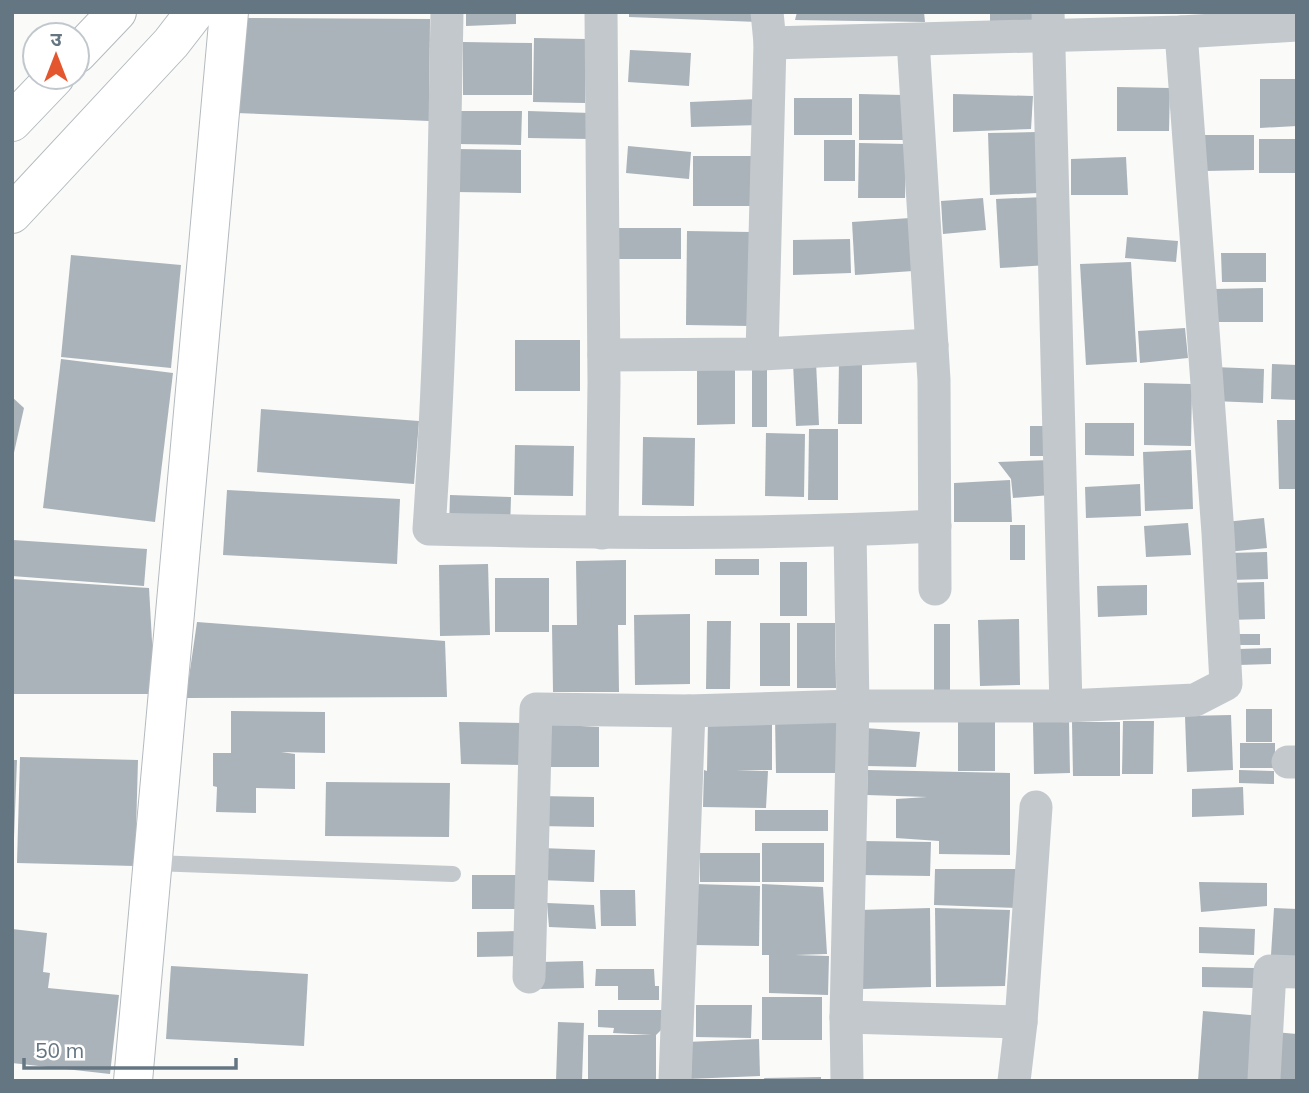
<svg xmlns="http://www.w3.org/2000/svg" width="1309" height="1093" viewBox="0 0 1309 1093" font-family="Mulish,'Noto Sans Devanagari',sans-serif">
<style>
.building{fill:#aab3b9}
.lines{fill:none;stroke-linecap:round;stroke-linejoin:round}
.secondary-casing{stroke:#b3babf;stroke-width:40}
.lane{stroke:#c3c8cc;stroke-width:16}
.street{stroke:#c3c8cc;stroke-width:33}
.secondary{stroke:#fff;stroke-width:38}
</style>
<rect width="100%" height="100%" fill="#fafaf8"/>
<g class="building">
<path d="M466 12H516V24L466 26Z"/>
<path d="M629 12H756L758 22 629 17Z"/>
<path d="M797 12H924L925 22 795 20Z"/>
<path d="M990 12H1038L1039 31 990 32Z"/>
<path d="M241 18 430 19 429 121 236 113Z"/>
<path d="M534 38 586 39 585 103 533 102Z"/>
<path d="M463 42 532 43V95H463Z"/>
<path d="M630 50 691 53 689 86 628 82Z"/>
<path d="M1260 79H1297V126L1260 128Z"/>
<path d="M1117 87 1170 88 1169 131H1117Z"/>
<path d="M859 94 903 95V140H859Z"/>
<path d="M953 94 1033 96 1031 129 953 132Z"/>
<rect x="794" y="98" width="58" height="37"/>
<path d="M758 99 759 125 691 127 690 102Z"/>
<path d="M457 111H522L521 145 457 144Z"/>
<path d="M528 111 591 113 590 139 528 138Z"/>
<path d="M1037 132 1038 193 990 195 988 133Z"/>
<path d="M1205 135H1254V170L1205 171Z"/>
<rect x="1259" y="139" width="38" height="34"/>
<rect x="824" y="140" width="31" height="41"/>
<path d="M859 143 906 144 905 198H858Z"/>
<path d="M628 146 691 152 689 179 626 173Z"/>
<path d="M456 149 521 150V193L455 192Z"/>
<rect x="693" y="156" width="64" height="50"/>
<path d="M1126 157 1128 195H1071V159Z"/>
<path d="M1044 197 1048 265 1000 268 996 199Z"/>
<path d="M983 198 986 230 943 234 941 201Z"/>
<path d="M910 218 913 271 855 275 852 222Z"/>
<rect x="618" y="228" width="63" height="31"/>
<path d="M687 231 751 232 750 326 686 325Z"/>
<path d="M1127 237 1178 241 1176 262 1125 258Z"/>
<path d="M850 239 851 273 793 275V240Z"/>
<path d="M1221 253H1266V282H1222Z"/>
<path d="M71 255 181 265 171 368 61 357Z"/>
<path d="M1131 262 1137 362 1086 365 1080 264Z"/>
<path d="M1263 288V322H1214V289Z"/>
<path d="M1185 328 1188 358 1140 363 1138 331Z"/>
<rect x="515" y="340" width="65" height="51"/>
<path d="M61 359 173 373 155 522 43 508Z"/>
<rect x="752" y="359" width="15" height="68"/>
<path d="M839 360 862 361V424H838Z"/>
<path d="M816 362 819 425 796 426 793 363Z"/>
<path d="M735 364V424L697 425V365Z"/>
<path d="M1272 364 1297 365V400L1271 399Z"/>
<path d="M1214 367 1264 369 1263 403 1213 401Z"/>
<path d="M1144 383 1192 384 1191 446 1144 445Z"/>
<path d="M12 397 24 408 13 457H12Z"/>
<path d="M261 409 419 421 414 484 257 472Z"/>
<path d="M1277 420H1297V489H1279Z"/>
<path d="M1085 423H1134V456L1085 455Z"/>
<rect x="1030" y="426" width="17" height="30"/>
<path d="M809 429H838V500H808Z"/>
<path d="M766 433 805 434 804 497 765 496Z"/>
<path d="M643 437 695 438 694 506 642 505Z"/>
<path d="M515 445 574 446 573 496 514 495Z"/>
<path d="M1191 450 1193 509 1145 511 1143 452Z"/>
<path d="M1050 460 1051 495 1013 498 1011 479 998 462Z"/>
<path d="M1010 480 1012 522H954V483Z"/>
<path d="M1140 484 1141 516 1086 518 1085 487Z"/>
<path d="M227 490 400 499 397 564 223 555Z"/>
<path d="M450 495 511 497 510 531 449 528Z"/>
<path d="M1264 518 1267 548 1227 552 1225 522Z"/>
<path d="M1188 523 1191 555 1146 557 1144 526Z"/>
<rect x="1010" y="525" width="15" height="35"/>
<path d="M13 540 147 549 144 586 12 576Z"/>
<path d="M1267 552 1268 579 1230 580 1229 553Z"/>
<rect x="715" y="559" width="44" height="16"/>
<path d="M626 560V625H618L619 692H553L552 625H577L576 561Z"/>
<rect x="780" y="562" width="27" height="54"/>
<path d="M488 564 490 635 440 636 439 565Z"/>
<rect x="495" y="578" width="54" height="54"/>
<path d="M12 579 149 588 155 694H12Z"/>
<path d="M1264 582 1265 619 1228 620 1226 583Z"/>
<path d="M1147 585V615L1098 617 1097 586Z"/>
<path d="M690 614V684L635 685 634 615Z"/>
<path d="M1019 619 1020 685 980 686 978 620Z"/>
<path d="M707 621H731L730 689H706Z"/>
<path d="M197 622 445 641 447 697 186 698Z"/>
<rect x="760" y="623" width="30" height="63"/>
<path d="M797 623H835L836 688H797Z"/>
<rect x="934" y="624" width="16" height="71"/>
<rect x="1234" y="634" width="26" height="11"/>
<path d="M1271 648V664L1239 665V649Z"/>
<rect x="1246" y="709" width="26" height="33"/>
<path d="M231 711 325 712V753L281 752 295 754V789L256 788V813L216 812 217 787 213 786V753H231Z"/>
<path d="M1231 715 1233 770 1187 772 1185 716Z"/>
<path d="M775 717 843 720 844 773H776Z"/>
<path d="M958 717 995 718V771H958Z"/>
<path d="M772 720V770H736L768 771 766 808 703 807 704 770 707 771 708 721Z"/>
<path d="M1123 721H1154L1153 774H1122Z"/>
<path d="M459 722 522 723 523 765 461 764Z"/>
<path d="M1033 722H1069L1070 773 1034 774Z"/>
<path d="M1072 722H1120V776H1073Z"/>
<path d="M544 724 599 727V767H541Z"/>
<path d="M865 728 920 732 916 767 867 766Z"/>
<rect x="1240" y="743" width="35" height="25"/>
<path d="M20 757 138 760 135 866 17 863Z"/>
<path d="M12 760H17L14 838H12Z"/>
<path d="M868 770 1010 773V855L939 854V841L896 838V799L927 797 867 795Z"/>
<path d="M1239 770 1274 771V784L1239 783Z"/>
<path d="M326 782 450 783 449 837 325 836Z"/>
<path d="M1243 787 1244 815 1192 817V789Z"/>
<path d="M539 796 594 797V827L539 826Z"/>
<rect x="755" y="810" width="73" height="21"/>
<path d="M862 841 931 842 930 876 862 875Z"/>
<rect x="762" y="843" width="62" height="39"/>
<path d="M541 848 595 850 594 882 539 880Z"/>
<rect x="700" y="853" width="60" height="29"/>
<path d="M935 869H1016L1017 908 934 905Z"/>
<rect x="472" y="875" width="44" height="34"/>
<path d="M1199 882 1267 883V906L1201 912Z"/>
<path d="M695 884 760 886 759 946 693 945Z"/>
<path d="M762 884 823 887 827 954 795 955 829 956 828 995 769 993V955H762Z"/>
<path d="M600 890H635L636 926H601Z"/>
<path d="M547 903 594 905 596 929 549 927Z"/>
<path d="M930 908 931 987 861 989 859 910Z"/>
<path d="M935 908 1010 910 1005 986 936 987Z"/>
<path d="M1274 908 1297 909V957L1271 955Z"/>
<path d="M1199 927 1255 929 1254 955 1199 953Z"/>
<path d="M12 929 47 933 43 972 50 973 48 988 119 995 110 1074 12 1063Z"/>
<path d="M519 931V956L477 957V932Z"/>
<path d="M583 961 584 988 539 989V962Z"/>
<path d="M171 966 308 974 304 1046 166 1039Z"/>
<path d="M1202 967 1254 968V988L1202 987Z"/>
<path d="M596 969H654L655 986H659V1000H618V986H595Z"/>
<rect x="762" y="997" width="60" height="43"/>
<path d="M696 1005H752L751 1038 696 1037Z"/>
<path d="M598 1010H664L662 1029 656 1035V1081H588V1035H652L613 1033 614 1028 598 1027Z"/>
<path d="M1203 1011 1262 1016 1257 1081H1198Z"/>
<path d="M558 1022 584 1023 582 1081H556Z"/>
<path d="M1274 1032 1297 1034V1081H1269Z"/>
<path d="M759 1039 760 1076 688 1079 686 1042Z"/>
<path d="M821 1077V1081H765L764 1078Z"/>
</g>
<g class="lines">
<g class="secondary-casing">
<g id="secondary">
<path d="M77 54 117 12"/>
<path d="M12 122 55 77"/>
<path d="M12 214 171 43 195 12"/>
<path d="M133 1081 229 12"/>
</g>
</g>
<path class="lane" d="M153 863 453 874"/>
<g class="street">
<path d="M447 12C444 185 441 357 429 529 598 533 766 535 935 526"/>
<path d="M601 12 604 382 602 533"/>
<path d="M1048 12 1066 706"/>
<path d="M913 40 934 380 935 589"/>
<path d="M770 43 1181 32 1297 25"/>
<path d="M762 354 770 43 767 12"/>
<path d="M604 355 762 354 932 345"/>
<path d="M1288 762H1297"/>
<path d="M529 977 536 709 689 711 853 706H1066L1195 700 1226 684 1218 533 1181 32"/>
<path d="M846 1017 1021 1022"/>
<path d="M1264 1079 1270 971 1297 972"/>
<path d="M675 1081 689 711"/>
<path d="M847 1081 846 1017 853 706 850 531"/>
<path d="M1014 1081 1021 1022 1036 807"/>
</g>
<use href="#secondary" class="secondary"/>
</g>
<rect width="1309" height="1093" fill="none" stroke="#657683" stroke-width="28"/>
<g transform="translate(56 56)"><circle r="33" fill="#ffffff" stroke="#c1c8cd" stroke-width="2"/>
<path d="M0-5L12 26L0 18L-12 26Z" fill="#e4572e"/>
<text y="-10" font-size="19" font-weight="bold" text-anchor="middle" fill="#657683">उ</text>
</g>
<path d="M24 1058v10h212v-10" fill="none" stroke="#657683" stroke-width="3.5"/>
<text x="35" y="1058" font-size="21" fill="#657683" stroke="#ffffff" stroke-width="5" paint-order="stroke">50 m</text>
</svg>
